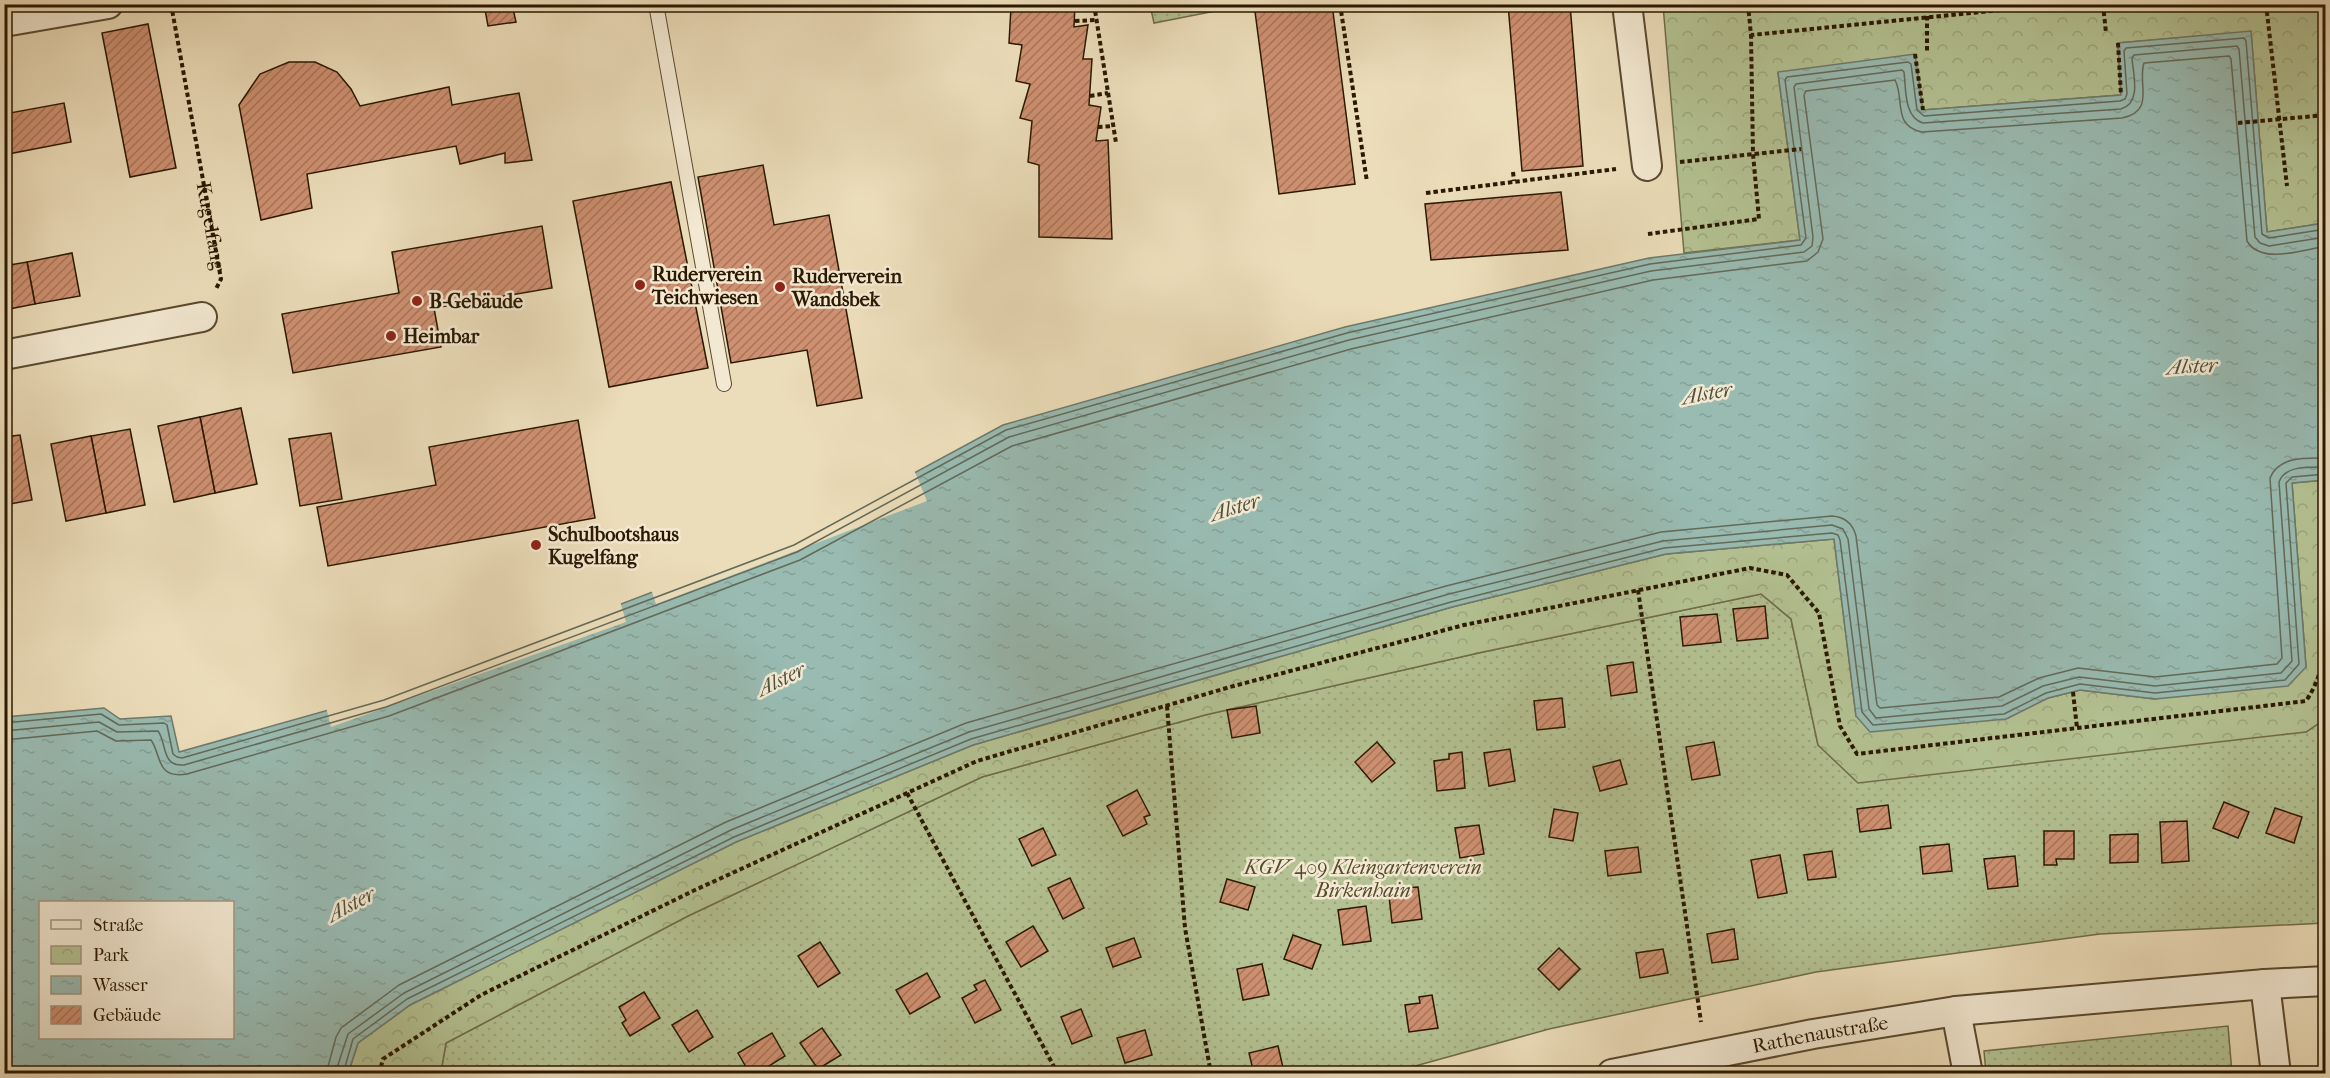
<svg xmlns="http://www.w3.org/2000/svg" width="2330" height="1078" viewBox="0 0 2330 1078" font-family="'IM FELL French Canon',serif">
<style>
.grass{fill:url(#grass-dots);stroke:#6f6d4a;stroke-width:1.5}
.park{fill:url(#park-crowns);stroke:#6f6d4a;stroke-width:1.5}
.water{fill:url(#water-ripples);stroke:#6d7a6b;stroke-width:1.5;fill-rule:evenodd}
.pier{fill:#ecddba}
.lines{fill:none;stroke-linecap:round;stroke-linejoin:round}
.shore{stroke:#626a59;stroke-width:1.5}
.building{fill:url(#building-hatch);stroke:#2a1800;stroke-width:1.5}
.service-casing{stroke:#5a492e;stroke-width:16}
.minor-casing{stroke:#5a492e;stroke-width:32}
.path{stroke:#2a1800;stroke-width:4;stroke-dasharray:4.5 3;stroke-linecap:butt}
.service{stroke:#f3e9d2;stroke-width:14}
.minor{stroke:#f3e9d2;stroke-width:28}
.poi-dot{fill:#8f2418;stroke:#f3e9d2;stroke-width:2}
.labels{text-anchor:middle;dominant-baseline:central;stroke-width:5;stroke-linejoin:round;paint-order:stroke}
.street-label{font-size:20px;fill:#2a1800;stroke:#f3e9d2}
.poi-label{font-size:20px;font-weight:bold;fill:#2a1800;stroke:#f3e9d2;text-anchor:start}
.park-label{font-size:20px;font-style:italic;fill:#534b2c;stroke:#f3e9d2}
.water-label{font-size:21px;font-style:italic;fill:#51513e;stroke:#f3e9d2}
</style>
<defs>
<pattern id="grass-dots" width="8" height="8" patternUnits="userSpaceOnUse" patternTransform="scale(1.5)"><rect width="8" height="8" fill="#b4c293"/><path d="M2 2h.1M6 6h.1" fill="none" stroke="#9ba67d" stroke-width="1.8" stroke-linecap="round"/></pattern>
<pattern id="park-crowns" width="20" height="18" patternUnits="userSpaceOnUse" patternTransform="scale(1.5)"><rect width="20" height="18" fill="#b4c293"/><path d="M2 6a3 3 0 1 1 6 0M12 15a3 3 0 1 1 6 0" fill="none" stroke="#9ba67d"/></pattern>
<pattern id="water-ripples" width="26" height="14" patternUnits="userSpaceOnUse" patternTransform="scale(1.5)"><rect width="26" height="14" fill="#99bbb2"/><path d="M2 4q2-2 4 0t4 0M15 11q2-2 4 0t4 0" fill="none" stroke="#84a097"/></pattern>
<pattern id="building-hatch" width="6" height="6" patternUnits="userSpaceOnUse" patternTransform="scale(1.5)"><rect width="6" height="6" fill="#ce9071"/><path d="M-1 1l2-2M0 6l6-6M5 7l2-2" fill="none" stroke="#a7755a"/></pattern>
</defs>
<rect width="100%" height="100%" fill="#ecddba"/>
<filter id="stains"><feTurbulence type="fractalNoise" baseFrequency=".00333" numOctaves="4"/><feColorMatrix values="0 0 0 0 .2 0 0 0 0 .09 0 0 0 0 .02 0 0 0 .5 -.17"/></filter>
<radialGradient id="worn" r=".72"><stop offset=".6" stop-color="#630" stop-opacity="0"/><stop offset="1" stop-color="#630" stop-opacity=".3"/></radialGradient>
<g class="grass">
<path d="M1150 5H1225L1226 9 1154 23Z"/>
<path d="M1761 594 1791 619 1818 745 2306 732 2325 719V923L2100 934 1816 972 1549 1029 1390 1073 447 1074 442 1066 446 1043 688 916 982 777 1205 715 1483 652Z"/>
<path d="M2228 1026 2232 1073H1986L1984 1051Z"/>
</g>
<g class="park">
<path d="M1663 5H2325V223L2267 232 2251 32 2118 43 2121 95 1923 110 1778 73 1800 240 1684 253Z"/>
<path d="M2325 480V719L2306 732 1858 783 1818 745 1791 619 1761 594 1483 652 1205 715 982 777 688 916 446 1043 442 1066 447 1073 348 1074 358 1043 410 1005 736 842 973 745 1452 607 1666 554 1834 539 1856 716 2006 719 2048 698 2080 690 2155 699 2306 667 2292 483Z"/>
</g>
<path class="water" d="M2251 31 2267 232 2325 223V480L2292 483 2306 667 2288 686 2155 699 2080 690 2048 698 2006 719 1870 732 1856 716 1834 539 1666 554 1452 607 973 745 736 842 410 1005 358 1043 348 1073 5 1074V717L104 708 120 719 171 716 179 752 382 695 792 539 1003 425 1345 327 1649 258 1800 240 1778 72 1915 54 1923 110 2121 95 2118 43ZM40 902H232V1038H40Z"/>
<g class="pier">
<path d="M914 470 927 501 656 604 651 589 791 536Z"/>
<path d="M620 601 626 622 331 727 326 707 381 692Z"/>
</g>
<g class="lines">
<g class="shore">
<path d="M4 723 101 714 119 725 164 723 167 725 173 754 177 757 182 758 384 700 794 545 1006 430 1347 333 1650 264 1801 245 1806 238 1785 80 1787 77 1908 62 1911 64 1917 110 1924 116 2120 101 2125 99 2127 94 2124 51 2126 48 2244 38 2246 41 2262 234 2269 238 2326 229"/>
<path d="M4 731 99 722 117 732 158 731C167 743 161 767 184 765L386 707 797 552 1009 437 1349 340 1651 271 1804 252 1812 246 1813 237 1794 87 1796 84 1902 70 1904 72C1906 89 1904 118 1923 123L2121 109C2142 103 2133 74 2132 58L2134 55 2237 46 2239 49 2255 237 2260 243 2269 246 2326 237"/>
<path d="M4 740 97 731 116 741 151 740C162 755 155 779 187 774L389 716 800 560 1012 446 1351 349 1653 280 1807 261 1818 252 1823 239 1804 95 1806 91 1895 80C1905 99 1892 126 1922 132L2122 118C2156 111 2137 84 2144 63L2229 56 2231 59 2247 241C2261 265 2302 250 2326 246"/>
<path d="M326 1074 336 1037 341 1028 399 985 726 822 966 723 1446 586 1661 532 1832 516C1845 517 1853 524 1856 536L1877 705 1880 708 1999 697 2039 678 2078 668 2155 677 2277 664 2282 658 2270 478C2279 456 2306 458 2326 458"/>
<path d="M335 1074 348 1034 404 993 731 830 969 732 1449 594 1663 541 1832 525 1843 529 1848 539 1869 709 1876 718 2002 706 2043 686 2079 677 2155 686 2281 673 2292 661 2279 482C2285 465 2310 467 2326 467"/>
<path d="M343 1074 353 1039 407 999 734 837 971 739 1451 602 1664 548 1832 533 1838 535 1840 540 1862 712 1873 725 2004 714 2046 693 2080 684 2155 693 2285 680 2299 664 2286 483 2292 477 2326 474"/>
</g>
</g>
<g class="building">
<path d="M484 4H512L516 22 488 26Z"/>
<path d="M1005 4H1075L1074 27 1088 25 1083 59H1092L1089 105 1101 107 1096 141 1108 140 1112 239 1039 237V165L1028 162 1032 121 1020 118 1030 84 1016 81 1022 45 1009 43 1011 7Z"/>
<path d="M1254 4H1332L1355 184 1279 194Z"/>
<path d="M1508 4H1570L1583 166 1522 171Z"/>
<path d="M148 24 176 168 130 177 102 33Z"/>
<path d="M289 62H315L337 72 351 89 360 106 449 87 452 105 519 93 532 160 505 163V153L460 164 456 146 307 174 312 208 261 220 239 105 260 74Z"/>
<path d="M64 103 71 142 8 154 4 134V114Z"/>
<path d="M763 165 774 225 829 215 862 398 817 406 807 350 731 363 698 177Z"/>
<path d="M671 182 708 368 609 387 573 201Z"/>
<path d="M1561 192 1568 250 1431 260 1425 204Z"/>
<path d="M542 226 552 288 434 308 441 347 293 373 282 314 399 293 392 252Z"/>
<path d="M72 253 80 296 35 304 27 262Z"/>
<path d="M27 262 35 304 4 310V266Z"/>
<path d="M241 408 257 484 215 493 200 417Z"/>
<path d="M200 417 215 493 174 502 158 426Z"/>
<path d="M578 420 595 518 328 566 317 507 436 485 429 447Z"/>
<path d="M130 429 145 505 106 513 91 436Z"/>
<path d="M331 433 342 499 300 506 289 439Z"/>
<path d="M20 435 32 500 4 505V437Z"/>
<path d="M91 436 106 513 66 521 51 444Z"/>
<path d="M1765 606 1768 638 1737 641 1733 609Z"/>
<path d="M1717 614 1721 642 1683 646 1680 617Z"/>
<path d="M1633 662 1637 692 1611 696 1607 666Z"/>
<path d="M1562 698 1565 727 1537 730 1534 701Z"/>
<path d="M1256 706 1260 733 1232 738 1227 710Z"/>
<path d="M1377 742 1395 763 1372 782 1355 762Z"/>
<path d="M1714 742 1720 775 1692 780 1686 747Z"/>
<path d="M1510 749 1515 781 1489 786 1484 753Z"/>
<path d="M1462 752 1465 788 1437 791 1434 761 1449 759V754Z"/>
<path d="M1620 760 1627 784 1600 791 1593 767Z"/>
<path d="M1137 790 1150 815 1144 817 1147 824 1123 836 1107 806Z"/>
<path d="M2224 802 2249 812 2238 838 2213 828Z"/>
<path d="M1888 805 1891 828 1860 832 1857 809Z"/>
<path d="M2275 808 2302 817 2294 843 2266 833Z"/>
<path d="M1554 809 1578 813 1573 841 1549 837Z"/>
<path d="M2187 821 2189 861 2162 863 2160 822Z"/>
<path d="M1479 825 1484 854 1460 858 1455 828Z"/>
<path d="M1043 828 1056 855 1032 866 1019 839Z"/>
<path d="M2044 831H2074V859H2056L2057 865H2044Z"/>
<path d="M2138 834V862L2110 863V835Z"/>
<path d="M1949 844 1952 871 1923 874 1920 847Z"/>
<path d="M1638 847 1641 872 1608 876 1605 851Z"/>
<path d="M1832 851 1836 877 1808 880 1804 855Z"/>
<path d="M1780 855 1787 893 1758 898 1751 860Z"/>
<path d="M2015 856 2018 886 1988 889 1984 859Z"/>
<path d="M1070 878 1084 908 1063 919 1048 888Z"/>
<path d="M1227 879 1255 887 1248 910 1220 902Z"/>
<path d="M1418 887 1422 919 1392 923 1389 896 1405 894 1404 888Z"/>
<path d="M1366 906 1371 941 1343 945 1338 910Z"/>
<path d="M1033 926 1048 951 1021 967 1006 942Z"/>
<path d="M1734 929 1738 959 1712 963 1707 934Z"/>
<path d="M1293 935 1321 945 1312 969 1284 959Z"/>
<path d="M1134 938 1141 957 1113 967 1106 948Z"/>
<path d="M820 942 840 973 818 987 798 956Z"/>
<path d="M1559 948 1580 969 1559 990 1538 969Z"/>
<path d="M1663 949 1668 973 1640 978 1636 953Z"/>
<path d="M1262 964 1269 995 1243 1000 1237 969Z"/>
<path d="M927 973 940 997 910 1014 896 990Z"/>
<path d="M985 980 1001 1010 975 1023 962 998 977 990 974 985Z"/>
<path d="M644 992 660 1018 630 1036 622 1023 626 1020 619 1007Z"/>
<path d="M1432 995 1438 1028 1409 1032 1405 1005 1420 1003 1419 997Z"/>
<path d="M1081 1009 1092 1036 1072 1044 1061 1017Z"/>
<path d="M697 1010 713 1037 689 1052 672 1025Z"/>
<path d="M822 1028 841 1055 818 1069 800 1043Z"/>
<path d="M1145 1030 1152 1055 1125 1063 1117 1038Z"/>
<path d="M772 1033 785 1056 756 1074H750L738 1053Z"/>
<path d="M1278 1046 1284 1072 1254 1074 1249 1053Z"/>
</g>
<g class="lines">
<g class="service-casing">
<path id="service" d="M656 4 724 384"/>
</g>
<g class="minor-casing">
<g id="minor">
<path d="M1627 4 1647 166"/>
<path d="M4 22 108 4"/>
<path d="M4 355 202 317"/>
<path d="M2265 984 2276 1074"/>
<path d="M1956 1011 1968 1074"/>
<path id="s2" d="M1612 1074 1813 1034 1956 1011 2265 984 2326 981"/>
</g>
</g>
<g class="path">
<path id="s1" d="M171 4 221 279 216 289"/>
<path d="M1094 4 1116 143"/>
<path d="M1340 4 1367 182"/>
<path d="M1748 4 1751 35 2061 4"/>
<path d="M2103 4 2106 33"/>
<path d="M2266 4 2287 186"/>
<path d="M1927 16V51"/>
<path d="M1075 21 1097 20"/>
<path d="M2118 43 2121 95"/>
<path d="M1915 54 1923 110"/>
<path d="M1090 96 1108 93"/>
<path d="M2238 123 2326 115"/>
<path d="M1098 127 1113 126"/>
<path d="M1680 162 1801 149"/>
<path d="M1513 172 1514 181"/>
<path d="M1426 193 1616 169"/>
<path d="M1648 234 1759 219 1753 154 1751 35"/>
<path d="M1638 590 1701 1022"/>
<path d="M2073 692 2077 728"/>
<path d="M1167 706 1185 928 1211 1074"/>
<path d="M907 793 1058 1074"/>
<path d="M379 1074 383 1059 481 995 695 890 977 761 1230 687 1464 625 1750 568 1787 575 1819 613 1840 726 1857 754 2306 701C2322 677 2323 659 2326 631"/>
</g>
<use href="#service" class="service"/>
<use href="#minor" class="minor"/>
</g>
<g class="poi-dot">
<circle cx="640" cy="285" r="6"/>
<circle cx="780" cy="287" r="6"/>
<circle cx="417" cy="301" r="6"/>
<circle cx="391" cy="336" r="6"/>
<circle cx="536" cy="545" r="6"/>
</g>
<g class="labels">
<g class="street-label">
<text stroke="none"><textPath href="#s1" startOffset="226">Kugelfang</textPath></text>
<text stroke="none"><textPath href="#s2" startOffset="212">Rathenaustraße</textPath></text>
</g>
<g class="poi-label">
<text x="652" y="274">Ruderverein<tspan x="652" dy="23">Teichwiesen</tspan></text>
<text x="792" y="276">Ruderverein<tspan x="792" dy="23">Wandsbek</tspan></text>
<text x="429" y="301">B-Gebäude</text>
<text x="403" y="336">Heimbar</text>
<text x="548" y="534">Schulbootshaus<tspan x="548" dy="23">Kugelfang</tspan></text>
</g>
<g class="park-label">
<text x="1363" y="867">KGV 409 Kleingartenverein<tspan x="1363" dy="23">Birkenhain</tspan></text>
</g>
<g class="water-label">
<text transform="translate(2192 366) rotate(-3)">Alster</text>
<text transform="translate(1707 393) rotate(-10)">Alster</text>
<text transform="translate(1235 507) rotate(-17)">Alster</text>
<text transform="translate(781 679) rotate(-26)">Alster</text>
<text transform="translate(351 904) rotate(-28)">Alster</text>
</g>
</g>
<rect width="2330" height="1078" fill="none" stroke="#ecddba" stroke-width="24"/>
<rect x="6" y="6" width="2318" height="1066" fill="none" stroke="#2a1800" stroke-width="3"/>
<rect x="12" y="12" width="2306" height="1054" fill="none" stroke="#2a1800" stroke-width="1.5"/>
<rect x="39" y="901" width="195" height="138" fill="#f3e9d2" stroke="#a3957e" stroke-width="1.5"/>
<rect x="51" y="920" width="30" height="9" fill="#f3e9d2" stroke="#a3957e" stroke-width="1.5"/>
<text x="93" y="931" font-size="18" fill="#2a1800">Straße</text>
<rect x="51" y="946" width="30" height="18" fill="url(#park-crowns)" stroke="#a3957e" stroke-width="1.5"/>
<text x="93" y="961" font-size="18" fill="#2a1800">Park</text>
<rect x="51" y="976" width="30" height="18" fill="url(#water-ripples)" stroke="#a3957e" stroke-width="1.5"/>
<text x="93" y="991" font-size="18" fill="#2a1800">Wasser</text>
<rect x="51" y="1006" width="30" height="18" fill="url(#building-hatch)" stroke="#a3957e" stroke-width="1.5"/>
<text x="93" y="1021" font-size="18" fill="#2a1800">Gebäude</text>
<rect width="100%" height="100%" filter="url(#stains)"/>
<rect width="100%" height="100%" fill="url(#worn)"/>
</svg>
